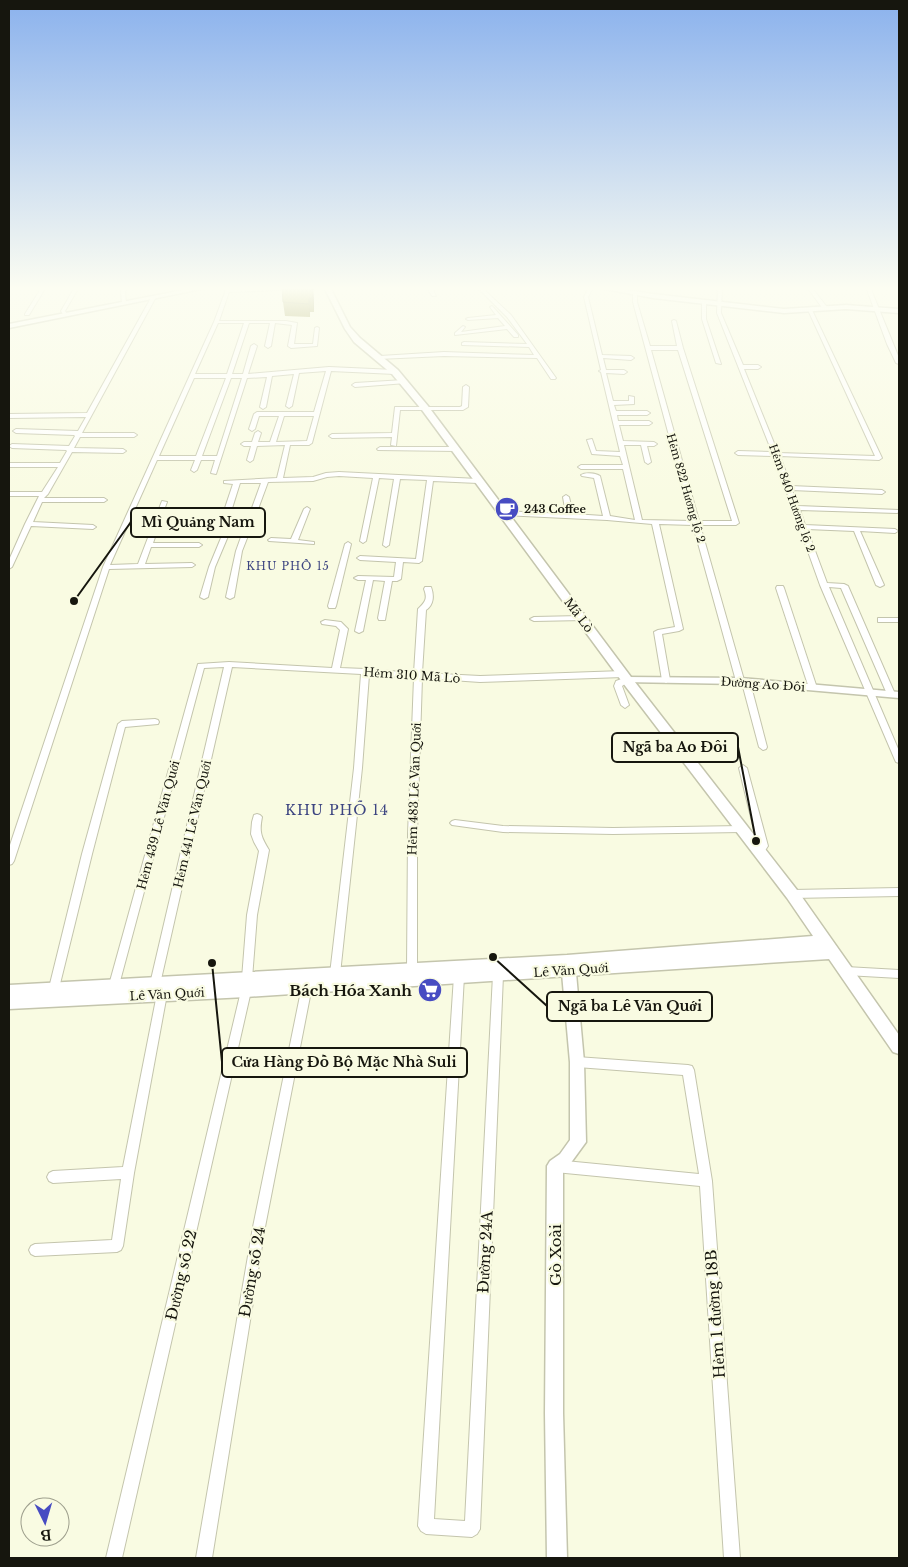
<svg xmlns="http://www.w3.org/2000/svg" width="908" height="1567" viewBox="0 0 908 1567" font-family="'Libre Baskerville',serif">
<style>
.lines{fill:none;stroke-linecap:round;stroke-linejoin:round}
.minor-casing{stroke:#c4c5ad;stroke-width:2}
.tertiary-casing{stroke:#c4c5ad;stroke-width:3}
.secondary-casing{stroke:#c4c5ad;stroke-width:3}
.minor{fill:#fff;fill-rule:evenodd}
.tertiary{fill:#fff;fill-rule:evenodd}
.secondary{fill:#fff;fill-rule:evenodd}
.wall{fill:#7a7a17}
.shaded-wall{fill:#636313}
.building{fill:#8e8e1b;stroke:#636313}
.labels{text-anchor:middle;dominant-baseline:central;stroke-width:4.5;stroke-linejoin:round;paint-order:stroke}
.far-street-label{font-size:11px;fill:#16160e;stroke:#f9fbe2}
.far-poi-label{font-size:11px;font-weight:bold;fill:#16160e;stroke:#f9fbe2;text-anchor:start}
.far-neighbourhood-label{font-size:11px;letter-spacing:1px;fill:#3d4581;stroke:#f9fbe2}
.street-label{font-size:12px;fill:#16160e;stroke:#f9fbe2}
.neighbourhood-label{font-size:14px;letter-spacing:1px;fill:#3d4581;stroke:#f9fbe2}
.near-poi-label{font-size:15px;font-weight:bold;fill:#16160e;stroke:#f9fbe2;text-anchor:end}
.near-street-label{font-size:15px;fill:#16160e;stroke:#f9fbe2}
.leader{fill:none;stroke:#16160e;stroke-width:2}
.callout-dot{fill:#16160e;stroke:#f9fbe2;stroke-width:2}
.callout{fill:#f9fbe2;stroke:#16160e;stroke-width:2}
.callout-label{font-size:14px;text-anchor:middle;font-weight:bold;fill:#16160e}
</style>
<rect width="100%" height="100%" fill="#f9fbe2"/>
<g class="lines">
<g class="minor-casing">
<g id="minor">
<path d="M42 287H46L29 315H25V314Z"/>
<path d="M75 287H79L65 311 68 315 64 316 61 311Z"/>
<path d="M123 287H127L125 291 126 303 124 304 122 303 121 291Z"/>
<path d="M227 287H231L230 290 281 288 283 289 281 290 229 292 219 321H286L297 323 294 344H313L315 328 317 327 319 328 317 346 291 348 288 346 292 325 275 323 271 346 268 348 265 346 270 323H249L232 374H243L251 346 254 344 257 346 248 374 329 367 395 370 398 372 395 374 331 371 312 443 309 445H290L283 478 313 477 326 473 339 472 478 479 481 481 478 483 433 481 422 561 419 563 403 562 401 579 397 581H392L385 620H379L378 618 385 581 373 580 363 631 359 633 355 631 366 580H358L354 578 358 576 394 577 396 562 360 560 357 558 360 556 416 559 427 480 400 479 389 545 386 547 383 545 394 479 379 478 366 541 363 543 360 541 373 478 339 476 327 477 313 481 268 482 254 520 255 521 253 523 242 551 234 597 230 599 226 597 236 551 246 523 234 522 215 567 208 597 204 599 200 597 209 567 228 521 162 517 153 543H199L202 545 199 547H151L145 564 192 563 195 565 192 567 109 569 14 861 12 864 9 865V848L103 567 214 322ZM218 323H244L227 374H195ZM326 371 314 412H257L254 414 249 429 252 431 255 429 259 416H279L270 442H258L261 433 258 431 255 433 252 442H244L241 444 244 446H251L247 460 250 462 253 460 257 446 285 445 277 478 224 481V483L233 484 222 517 163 513 167 502 162 501 138 564 110 565 157 460H195L191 470 194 472 197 470 201 460H215L211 473 216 474 247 378 267 377 260 407 263 409 266 407 272 376 294 374 286 406 289 408 292 406 299 373ZM194 378H226L196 456H159ZM231 378H242L217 456H202ZM284 416H314L307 441 276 442ZM240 483H261L248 519 229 518Z"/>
<path d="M361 287H365V288L361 289Z"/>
<path d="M427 287H431L436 296H432Z"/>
<path d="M477 287H481L511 315 556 378 555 379H551L537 358 444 356 378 359 377 358 380 356 444 352 534 355 529 347 462 345V343L464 342 527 344 507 317Z"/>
<path d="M589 287H593L588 297 602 355 631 356 634 358 631 360 603 358 606 370H624L627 372 624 374 606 373 613 401H629V396L634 397V404L614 405 616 411H647L650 413 647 415H617L618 421H649L652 423 649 425H619L623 441 654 442 657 444 654 446H647L651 462 648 464 645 462 641 445H624L642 520 692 521 633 302V294L635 293 637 294V302L650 346H677L672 321 674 320 676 321 683 348 739 523 736 525H700L744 680H749L750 682 767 747 766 749 763 750 759 747 742 683H737L736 681 693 525 659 524 683 629 679 631 662 634 670 680 666 683 662 680 654 632 658 630 675 627 652 524 607 520 502 515 499 513 502 511 566 514 563 497 566 495 569 497 573 514 603 516 594 478 582 476 581 475C585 472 596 473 600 476L610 516 635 520 623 469H581L578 467 581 465H623L620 456 592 454 587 440 592 439 596 451 620 452 601 372 599 371 601 370 584 297ZM651 350H678L732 521H699Z"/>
<path d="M718 287H722L721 313 743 365H758L761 367 758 369H744L778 453 875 456 808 310 810 309 812 310 882 458 879 460 780 456 791 486 882 490 885 492 882 494 792 490 798 506 899 510V512L897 513 800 510 805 525 895 529 898 531 895 533 860 531 884 585 880 587 876 585 854 531 807 529 827 583 844 584 848 586 895 694 891 697 887 694 841 588 829 587 899 751V763L896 762 895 760 820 585 786 490 784 488 785 487 774 456 738 455 735 453 738 451 772 452 717 313Z"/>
<path d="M807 287H811L827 307V309H823Z"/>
<path d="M866 287H870L899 358V364L896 363 887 344Z"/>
<path d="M152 296 156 297 82 433H134L137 435 134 437H80L74 448 123 449 126 451 123 453 72 452 48 494 44 498H104L107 500 104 502H42L33 522 93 525 96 527 93 529 31 526 12 567 9 569V560L25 524 39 496H9V492H42L58 467H9V463H60L67 451 66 450 12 448 9 446 12 444 69 446 75 436 74 435 16 433 13 431 16 429 78 431 86 417 9 418V414L87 413Z"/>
<path d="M704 301 706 302V319L721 364 716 363 702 319V302Z"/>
<path d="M492 306 518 335V337H514L507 329 455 335V333L463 326 465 327 461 332 505 326 498 318 468 320 466 319 468 318 496 315 490 307Z"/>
<path d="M404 380 407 382 406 383 355 387 352 385 355 383Z"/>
<path d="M466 385 469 387 468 407 463 410H400L396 446 391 445 392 437 332 438 329 436 332 434 392 433 395 407H460L462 406 463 387Z"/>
<path d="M380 447H456L459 449 456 451 378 450 377 449Z"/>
<path d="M307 507 310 509 298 540 314 542V544L269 541 268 540 271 538 291 539 304 509Z"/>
<path d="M348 542 351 544 336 606 335 608H329L328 606 345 544Z"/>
<path d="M777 586H783L784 588 817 688 816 690H810L809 688 776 588Z"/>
<path d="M425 587H431C434 595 434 605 426 610L422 673 480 676 623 671 627 674 623 677 480 682 422 678 417 834V969L416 972 412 973 408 972 407 969 408 834 414 678 369 675 362 768 340 974 339 977 335 978 331 977 330 974 354 768 361 674 232 667 160 984 159 987 155 988 151 987 150 984 224 667 204 668 119 985 118 988 114 990 110 988 109 985 198 664 229 662 332 668 340 630 336 626 322 624 321 622 325 620 341 622 348 629 340 668 365 669 414 673 418 609C425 602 428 599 424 589Z"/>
<path d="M581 616 585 618 584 620 534 621 530 619 534 617Z"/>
<rect x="878" y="618" width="21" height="4"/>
<path d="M627 677 631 680 622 686 629 705 625 708 621 705 614 686 616 681Z"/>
<path d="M155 719 158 720 159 722 158 724 125 727 92 854 59 988 58 991 54 993 50 991 49 988 82 854 118 724 122 721Z"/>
<path d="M743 765 747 768 768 846 762 855H756L754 852 758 846 739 768Z"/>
<path d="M257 814 260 815 262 817C259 832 261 837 269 850L257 915 251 991 122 1558H106L241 991 247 915 259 851 254 842 251 834 252 822 254 815Z"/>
<path d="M455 820 503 826 613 828 742 826 745 827 747 829 745 831 742 832 613 834 503 832 452 825 450 823 452 821Z"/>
<path d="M899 888V896L792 898 789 897 787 894 789 891 792 890Z"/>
<path d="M846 967 899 970V978L846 975 842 974 841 971 842 968Z"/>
<path d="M498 971 502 972 503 975 480 1529 477 1534 472 1537 426 1534 421 1531 418 1526 454 976 455 973 459 972 463 973 464 976 434 1519 465 1521 493 975 494 972Z"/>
<path d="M307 981 311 983 312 986 265 1227 212 1558H196L253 1227 302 986 303 983Z"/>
<path d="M162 989 166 991 167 994 134 1173 123 1246 121 1250 117 1252 35 1256 31 1254 29 1250 31 1246 35 1244 112 1240 121 1179 53 1183 49 1181 47 1177 49 1173 53 1171 123 1167 157 994 158 991Z"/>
<path d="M577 1057 688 1065 692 1066 694 1070 712 1181 740 1558H724L700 1186 555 1172 551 1170 549 1166 551 1162 555 1160 699 1174 683 1075 577 1067 573 1066 571 1062 573 1058Z"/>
</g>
</g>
<g class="tertiary-casing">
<g id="tertiary">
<path d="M627 677 740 678 899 692V698L740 684 623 682 622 680Z"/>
<path d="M568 956 573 958 575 962 584 1062 586 1142 570 1164 563 1170V1413L567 1558H547L545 1413 547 1166 550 1161 560 1154 570 1140V1062L561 962 563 958Z"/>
</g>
</g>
<g class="secondary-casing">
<g id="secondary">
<path d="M199 287H211L9 328V324Z"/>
<path d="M324 287H330L350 327 360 338 398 370 428 406 631 677 797 890 899 1035V1054L893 1052 829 959 246 997 9 1009V985L567 955 813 936 787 898 623 683 422 410 392 374 354 342 345 329Z"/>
<path d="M594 287H608L653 294 784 309 846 305 899 309V313L846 309 784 313 653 298Z"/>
</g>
</g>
<use href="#minor" class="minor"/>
<use href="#tertiary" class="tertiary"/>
<use href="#secondary" class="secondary"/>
</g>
<path class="wall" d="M313 287 314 307V312H310V317L285 316 283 302Z"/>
<g class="shaded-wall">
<path d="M313 287 314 300V312L312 298Z"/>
<path d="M309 298 310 312V317L309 304Z"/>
</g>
<path class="building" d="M282 287H313L312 298H309V304L283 302Z"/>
<linearGradient id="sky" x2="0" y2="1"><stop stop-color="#8bb2ed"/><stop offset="0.57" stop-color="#fcfdf2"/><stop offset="1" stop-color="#fcfdf2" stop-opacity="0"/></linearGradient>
<rect width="908" height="506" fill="url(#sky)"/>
<defs>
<g id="cafe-disc" transform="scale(1.25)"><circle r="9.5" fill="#474cc2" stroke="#f9fbe2"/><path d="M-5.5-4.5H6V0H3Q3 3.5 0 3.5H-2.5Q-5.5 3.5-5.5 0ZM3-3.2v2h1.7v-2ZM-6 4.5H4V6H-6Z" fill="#fff"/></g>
<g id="supermarket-disc" transform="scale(1.25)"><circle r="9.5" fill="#474cc2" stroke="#f9fbe2"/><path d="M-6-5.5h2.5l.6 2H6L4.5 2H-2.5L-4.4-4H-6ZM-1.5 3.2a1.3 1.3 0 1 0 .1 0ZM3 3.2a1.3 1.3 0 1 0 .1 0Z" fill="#fff"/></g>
</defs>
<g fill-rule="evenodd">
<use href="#cafe-disc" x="507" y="509"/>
<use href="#supermarket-disc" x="430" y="990"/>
</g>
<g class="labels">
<g class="far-street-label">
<text transform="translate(686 488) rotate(74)">Hẻm 822 Hương lộ 2</text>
<text transform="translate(792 498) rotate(70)">Hẻm 840 Hương lộ 2</text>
</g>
<g class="far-poi-label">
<text x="524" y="509">243 Coffee</text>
</g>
<g class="far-neighbourhood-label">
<text x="288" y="566">KHU PHỐ 15</text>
</g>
<g class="street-label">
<text transform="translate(579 615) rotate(53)">Mã Lò</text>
<text transform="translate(412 675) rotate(4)">Hẻm 310 Mã Lò</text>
<text transform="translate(763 684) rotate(4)">Đường Ao Đôi</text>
<text transform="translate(414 789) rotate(-88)">Hẻm 483 Lê Văn Quới</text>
<text transform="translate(192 824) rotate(-77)">Hẻm 441 Lê Văn Quới</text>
<text transform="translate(158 825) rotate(-75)">Hẻm 439 Lê Văn Quới</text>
<text transform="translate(571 970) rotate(-4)">Lê Văn Quới</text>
<text transform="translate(167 994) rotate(-3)">Lê Văn Quới</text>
</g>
<g class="neighbourhood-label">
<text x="337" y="810">KHU PHỐ 14</text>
</g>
<g class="near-poi-label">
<text x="412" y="990">Bách Hóa Xanh</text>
</g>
<g class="near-street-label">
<text transform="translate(485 1252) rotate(-87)">Đường 24A</text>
<text transform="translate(555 1255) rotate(-90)">Gò Xoài</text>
<text transform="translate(252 1272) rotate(-80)">Đường số 24</text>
<text transform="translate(181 1275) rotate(-77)">Đường số 22</text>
<text transform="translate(715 1314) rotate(-94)">Hẻm 1 đường 18B</text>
</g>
</g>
<path class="leader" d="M74 601L131 522M756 841L738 747M493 957L547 1006M212 963L222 1062"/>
<g class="callout-dot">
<circle cx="74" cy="601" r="5"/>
<circle cx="756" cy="841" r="5"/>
<circle cx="493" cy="957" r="5"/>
<circle cx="212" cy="963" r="5"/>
</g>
<g class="callout">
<rect x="131" y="508" width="134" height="29" rx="5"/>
<rect x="612" y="733" width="126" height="29" rx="5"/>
<rect x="547" y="992" width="165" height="29" rx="5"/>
<rect x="222" y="1048" width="245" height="29" rx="5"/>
</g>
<g class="callout-label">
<text x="198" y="527">Mì Quảng Nam</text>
<text x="675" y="752">Ngã ba Ao Đôi</text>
<text x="630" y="1011">Ngã ba Lê Văn Quới</text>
<text x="344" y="1067">Cửa Hàng Đồ Bộ Mặc Nhà Suli</text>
</g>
<rect width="908" height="1567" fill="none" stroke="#16160e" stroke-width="20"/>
<g transform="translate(45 1522) rotate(175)"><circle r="24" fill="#f9fbe2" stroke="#9e9f8d"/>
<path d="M0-4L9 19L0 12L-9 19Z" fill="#474cc2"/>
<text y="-8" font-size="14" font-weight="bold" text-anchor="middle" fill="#16160e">B</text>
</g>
</svg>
